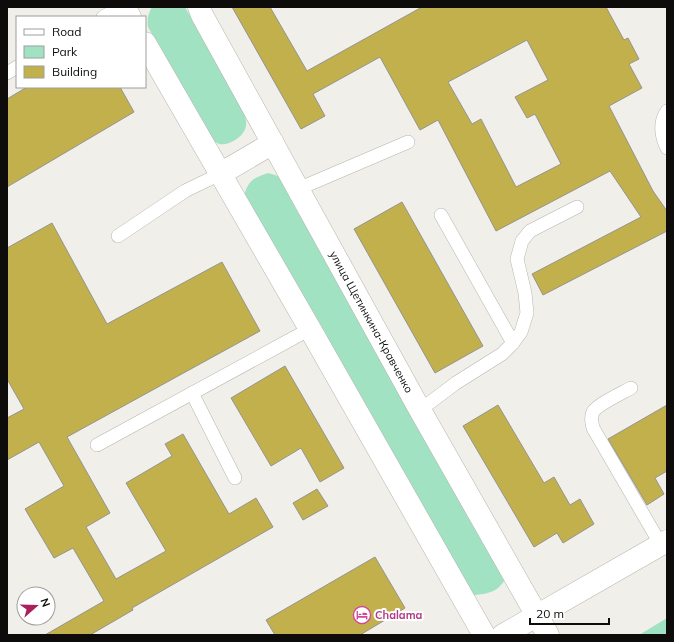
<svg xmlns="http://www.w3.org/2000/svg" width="674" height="642" viewBox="0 0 674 642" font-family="Mulish,sans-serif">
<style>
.green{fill:#a1e2c3}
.building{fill:#c1b04c;stroke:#95948f;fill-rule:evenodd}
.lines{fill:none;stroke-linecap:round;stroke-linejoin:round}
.lane-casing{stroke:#b6b5af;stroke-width:14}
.street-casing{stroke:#b6b5af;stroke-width:23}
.lane{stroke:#fff;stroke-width:13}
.street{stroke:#fff;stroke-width:22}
.labels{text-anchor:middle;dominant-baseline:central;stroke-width:4;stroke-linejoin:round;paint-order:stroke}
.street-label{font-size:11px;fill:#0d0c0b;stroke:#fff}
.hotel-label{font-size:11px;font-weight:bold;fill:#b23c85;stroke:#fff;text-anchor:start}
</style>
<rect width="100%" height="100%" fill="#f0efe9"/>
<g class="green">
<path d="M152 7H185L243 111C245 116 247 121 246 126 244 137 229 146 219 144 217 143 215 142 213 141L148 27C147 19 148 14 152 7Z"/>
<path d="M268 173 275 175 282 178 507 577C505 579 503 583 501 585 495 593 481 595 471 595L244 196C248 181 253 178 268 173Z"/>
<path d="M667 618V635H639Z"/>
</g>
<g class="building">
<path d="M232 7H270L307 71 422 7H606L624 40 628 38 639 59 629 64 642 88 609 106 653 191 667 211V231L543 295 532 274 641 217 610 171 496 231 438 120 420 130 380 57 313 94 325 116 301 129ZM527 40 548 80 515 97 527 118 535 114 561 164 516 187 481 119 472 124 448 82Z"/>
<path d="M27 87H120L134 112 7 187V99Z"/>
<path d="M402 202 483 346 435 373 354 229Z"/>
<path d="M52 223 107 324 222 262 260 331 67 437 110 513 86 527 116 579 166 551 126 483 172 456 165 444 183 434 229 514 256 498 273 527 132 608 133 610 90 635H45L104 601 73 548 54 558 25 509 64 486 39 442 7 460V418L24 409 7 379V248Z"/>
<path d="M285 366 344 468 320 482 301 448 271 466 231 398Z"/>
<path d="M498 405 544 483 554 477 570 505 580 499 594 524 563 543 557 533 534 547 463 426Z"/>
<path d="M667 405V471L655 478 664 494 647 505 608 439Z"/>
<path d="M317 489 328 506 303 520 293 503Z"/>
<path d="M375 557 405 608 360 635H275L266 620Z"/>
</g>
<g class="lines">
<g class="lane-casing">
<g id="lane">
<path d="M103 17 121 7"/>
<path d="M7 73 17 67"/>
<path d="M667 111C659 122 661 136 667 148"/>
<path d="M298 189 408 142"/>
<path d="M441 215 513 343"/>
<path d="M118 236 185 191 220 174"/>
<path d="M631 388C622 393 598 404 593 412 590 418 592 422 593 428L661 545"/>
<path d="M192 393 235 478"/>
<path d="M420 410 456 383 502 354 513 343 521 332 527 313 525 293 517 259 522 241 530 231 577 207"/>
<path d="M97 445 310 329"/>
</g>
</g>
<g class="street-casing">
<g id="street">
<path d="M124 7 130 17"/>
<path id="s1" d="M199 7 202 15 420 410 548 635"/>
<path d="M145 43 310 329 484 635"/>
<path d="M220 174 273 143"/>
<path d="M503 635 667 541"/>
</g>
</g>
<use href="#lane" class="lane"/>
<use href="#street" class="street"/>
</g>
<defs>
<g id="hotel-ring" transform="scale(0.9)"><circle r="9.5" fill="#fff" stroke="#d1479c" stroke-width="1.5"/><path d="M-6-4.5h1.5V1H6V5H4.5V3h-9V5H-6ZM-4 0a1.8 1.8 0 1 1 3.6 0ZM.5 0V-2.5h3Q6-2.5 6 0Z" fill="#d1479c"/></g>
</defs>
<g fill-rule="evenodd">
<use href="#hotel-ring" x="362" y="615"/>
</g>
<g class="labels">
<g class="street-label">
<text stroke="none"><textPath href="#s1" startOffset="359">улица Щетинкина-Кравченко</textPath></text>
</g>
<g class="hotel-label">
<text x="375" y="615">Chalama</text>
</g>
</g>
<rect width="674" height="642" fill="none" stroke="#0d0c0b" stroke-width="16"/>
<rect x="16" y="16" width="130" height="72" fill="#ffffff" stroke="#9e9e9d"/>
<rect x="24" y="29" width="20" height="6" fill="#ffffff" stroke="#9e9e9d"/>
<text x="52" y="36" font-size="12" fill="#0d0c0b">Road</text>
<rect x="24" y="46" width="20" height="12" fill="#a1e2c3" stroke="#9e9e9d"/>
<text x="52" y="56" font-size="12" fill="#0d0c0b">Park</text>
<rect x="24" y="66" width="20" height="12" fill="#c1b04c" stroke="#9e9e9d"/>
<text x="52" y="76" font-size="12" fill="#0d0c0b">Building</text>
<g transform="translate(36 606) rotate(70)"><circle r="19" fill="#ffffff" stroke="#9e9e9d"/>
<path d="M0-3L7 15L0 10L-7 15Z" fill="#ab1f5d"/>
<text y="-6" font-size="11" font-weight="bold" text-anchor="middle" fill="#0d0c0b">N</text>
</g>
<path d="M530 618v6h79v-6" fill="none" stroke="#0d0c0b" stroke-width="2"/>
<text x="536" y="618" font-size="12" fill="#0d0c0b" stroke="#ffffff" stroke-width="3" paint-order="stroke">20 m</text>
</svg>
